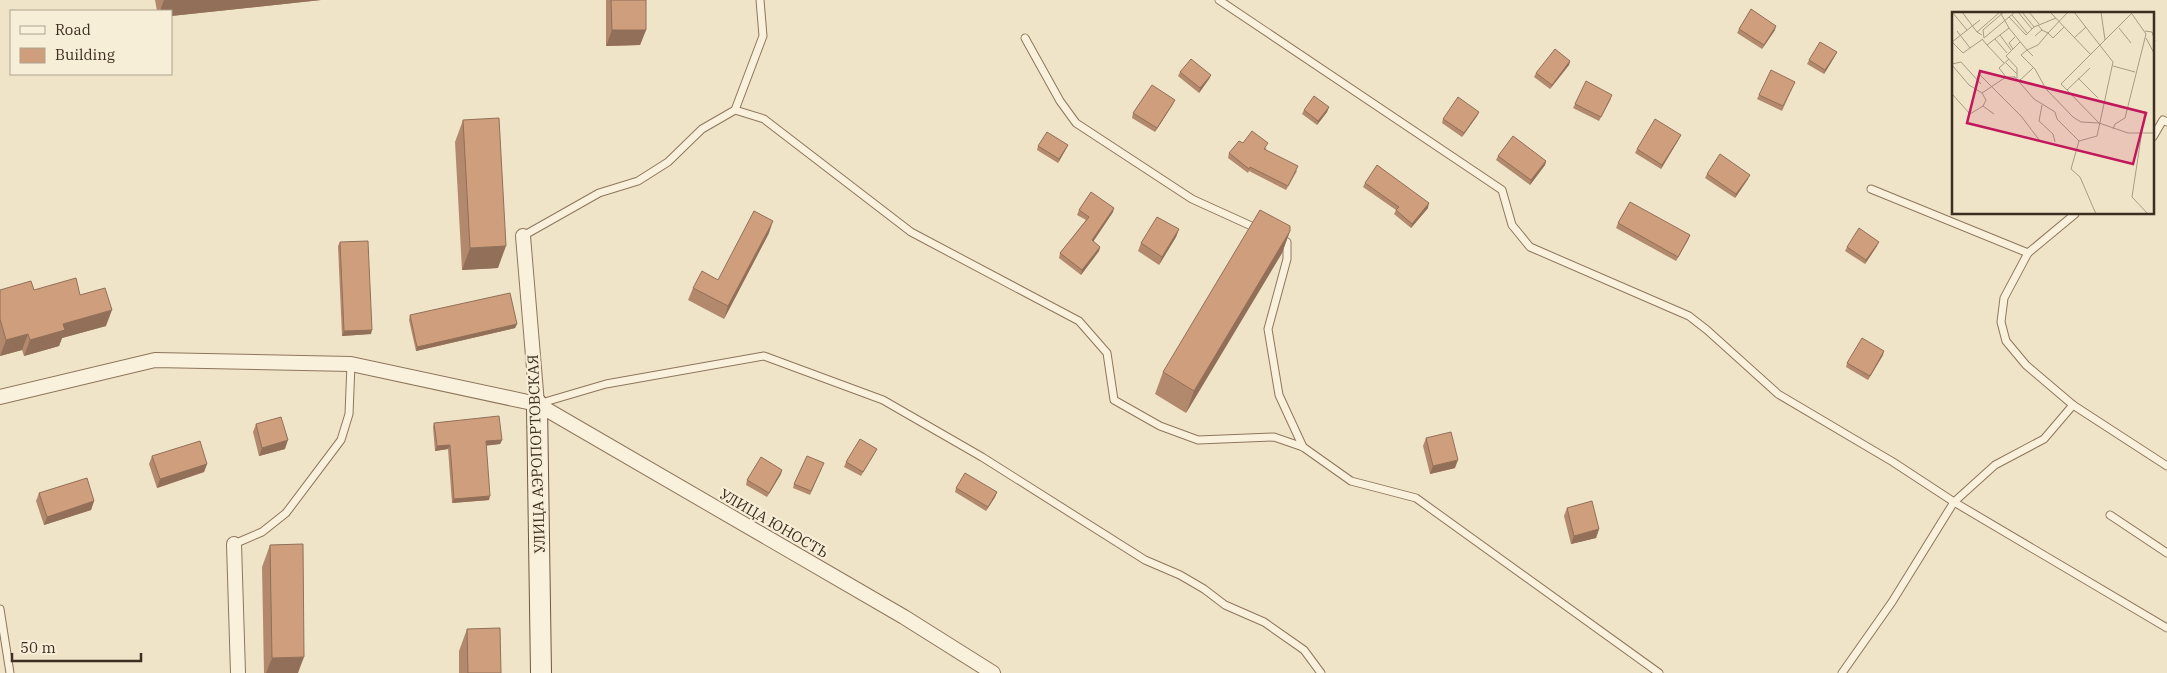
<svg xmlns="http://www.w3.org/2000/svg" width="2167" height="673" viewBox="0 0 2167 673" font-family="'IBM Plex Serif',serif">
<style>
.lines{fill:none;stroke-linecap:round;stroke-linejoin:round}
.lane-casing{stroke:#8d765c;stroke-width:9}
.street-casing{stroke:#8d765c;stroke-width:16}
.secondary-casing{stroke:#6f573f;stroke-width:22}
.lane{stroke:#faf1dc;stroke-width:7}
.street{stroke:#faf1dc;stroke-width:14}
.secondary{stroke:#faf1dc;stroke-width:20}
.wall{fill:#b2896c}
.shaded-wall{fill:#916f58}
.building{fill:#cf9f7d;stroke:#916f58}
.labels{text-anchor:middle;dominant-baseline:central;stroke-width:4.5;stroke-linejoin:round;paint-order:stroke}
.street-label{font-size:15px;fill:#3d2e20;stroke:#f7eed8}
.inset-road{fill:none;stroke:#a89b85;stroke-width:1}
.view{fill:#c2185b;fill-opacity:0.15;stroke:#c2185b;stroke-width:2.5}
.inset-edge{fill:none;stroke:#3d2e20;stroke-width:2.5}
</style>
<rect width="100%" height="100%" fill="#f0e4c8"/>
<g class="lines">
<g class="lane-casing">
<g id="lane">
<path d="M1219 0 1502 190 1512 225 1530 247 1689 316 1707 330 1778 394 1893 462 1954 502 2167 628"/>
<path d="M1025 38 1060 101 1076 123 1192 199 1258 229"/>
<path d="M735 110 764 119 911 232 1079 321 1107 353 1114 400 1160 426 1198 440 1274 437 1303 447 1351 481 1416 498 1659 673"/>
<path d="M2153 137 2163 120 2167 122"/>
<path d="M1871 189 2028 253 2075 214"/>
<path d="M523 236 599 193 638 181 668 162 702 129 735 110 763 36 760 0"/>
<path d="M1277 237 1287 242V259L1268 329 1279 395 1303 447"/>
<path d="M2028 253 2004 298 2001 322 2006 341 2026 365 2073 405 2167 466"/>
<path d="M538 404 606 384 764 356 883 400 982 457 1145 560 1180 575 1204 589 1225 605 1264 622 1304 650 1321 673"/>
<path d="M2110 515 2167 553"/>
<path d="M234 544 262 532 286 513 341 440 349 414 351 364"/>
<path d="M0 609 10 673"/>
<path d="M1842 673 1892 602 1954 502 1995 465 2044 439 2073 405"/>
</g>
</g>
<g class="street-casing">
<g id="street">
<path d="M523 236 537 404"/>
<path d="M0 397 155 360 351 364 537 404 904 617 993 673"/>
<path d="M234 544 238 673"/>
</g>
</g>
<g class="secondary-casing">
<path id="secondary" d="M537 404 541 673"/>
</g>
<use href="#lane" class="lane"/>
<use href="#street" class="street"/>
<use href="#secondary" class="secondary"/>
</g>
<g class="wall">
<path d="M155 0H321L171 16V11H157Z"/>
<path d="M606 0H646V30L640 45 606 46Z"/>
<path d="M1739 29 1775 30 1762 49 1737 33Z"/>
<path d="M1835 56 1824 74 1807 64 1809 60Z"/>
<path d="M1570 61 1569 65 1550 89 1534 77 1536 73Z"/>
<path d="M1180 72 1211 75 1209 79 1199 93 1178 76Z"/>
<path d="M1795 82 1782 111 1757 99 1759 95Z"/>
<path d="M1611 99 1599 121 1573 108 1575 104Z"/>
<path d="M1173 104 1155 132 1132 118 1133 113Z"/>
<path d="M1329 107 1327 112 1317 125 1302 114 1304 110Z"/>
<path d="M1479 112 1477 116 1462 137 1442 123 1443 119Z"/>
<path d="M463 120 498 268 462 270 455 142Z"/>
<path d="M1679 139 1661 169 1635 153 1637 149Z"/>
<path d="M1243 143 1267 148 1265 149 1297 171 1286 190 1249 171 1248 173 1228 158 1229 153Z"/>
<path d="M1068 145 1066 149 1058 163 1037 150 1038 146Z"/>
<path d="M1498 156 1546 161 1545 165 1530 185 1496 160Z"/>
<path d="M1707 174 1748 179 1735 198 1705 178Z"/>
<path d="M1365 183 1428 208 1411 228 1394 214 1396 210 1363 187Z"/>
<path d="M1079 210 1113 212 1093 241 1100 247 1099 251 1081 275 1059 258 1060 253 1086 220 1077 215Z"/>
<path d="M1618 223 1690 235 1688 240 1676 261 1616 228Z"/>
<path d="M1179 229 1176 237 1159 265 1138 251 1141 243Z"/>
<path d="M1290 231 1282 253 1186 413 1155 394 1163 372Z"/>
<path d="M769 233 724 319 688 300 693 288 718 280Z"/>
<path d="M340 242 371 334 342 336 338 246Z"/>
<path d="M1877 246 1865 264 1845 251 1847 247Z"/>
<path d="M0 290H34L80 295 106 326 62 338 59 346 24 356 22 350 0 356Z"/>
<path d="M410 315 517 324 515 328 416 351 409 320Z"/>
<path d="M1883 355 1868 380 1846 367 1847 363Z"/>
<path d="M434 423 502 440 500 444 486 445 489 500 452 503 448 449 435 451 433 427Z"/>
<path d="M256 424 285 449 259 456 253 432Z"/>
<path d="M1426 438 1455 468 1430 474 1423 446Z"/>
<path d="M875 453 861 476 844 467 846 462Z"/>
<path d="M152 456 207 464 204 472 157 488 149 464Z"/>
<path d="M822 468 810 495 793 488 794 484Z"/>
<path d="M781 474 767 497 746 485 747 480Z"/>
<path d="M956 488 997 492 995 497 986 511 955 492Z"/>
<path d="M39 493 94 501 91 510 44 525 36 501Z"/>
<path d="M1567 508 1599 529 1596 538 1571 544 1564 516Z"/>
<path d="M270 545 298 673H264L262 567Z"/>
<path d="M467 629 501 673H459V651Z"/>
</g>
<g class="shaded-wall">
<path d="M164 0H321L171 16V11H160Z"/>
<path d="M1776 26 1775 30 1762 49 1764 45Z"/>
<path d="M612 30H646L640 45 606 46Z"/>
<path d="M1837 52 1835 56 1824 74 1825 70Z"/>
<path d="M1570 61 1569 65 1550 89 1552 85Z"/>
<path d="M1211 75 1209 79 1199 93 1200 88Z"/>
<path d="M1175 100 1173 104 1155 132 1157 128Z"/>
<path d="M1329 107 1327 112 1317 125 1318 121Z"/>
<path d="M1479 112 1477 116 1462 137 1464 133Z"/>
<path d="M1681 135 1679 139 1661 169 1662 165Z"/>
<path d="M1068 145 1066 149 1058 163 1059 159Z"/>
<path d="M1546 161 1545 165 1530 185 1531 180Z"/>
<path d="M1750 175 1748 179 1735 198 1736 194Z"/>
<path d="M1429 203 1428 208 1411 228 1412 224Z"/>
<path d="M1114 208 1113 212 1091 245 1092 240Z"/>
<path d="M773 221 769 233 724 319 728 306Z"/>
<path d="M1179 229 1176 237 1159 265 1162 257Z"/>
<path d="M1290 231 1282 253 1186 413 1194 391Z"/>
<path d="M1690 235 1688 240 1676 261 1678 257Z"/>
<path d="M1879 242 1877 246 1865 264 1866 260Z"/>
<path d="M506 246 498 268 462 270 470 248Z"/>
<path d="M1100 247 1099 251 1081 275 1082 270Z"/>
<path d="M112 310 106 326 62 338 59 346 24 356 30 340 63 324Z"/>
<path d="M517 324 515 328 416 351 417 347Z"/>
<path d="M372 330 371 334 342 336 344 331Z"/>
<path d="M28 334 22 350 0 356 6 340Z"/>
<path d="M1884 351 1883 355 1868 380 1870 376Z"/>
<path d="M288 440 285 449 259 456 262 448Z"/>
<path d="M502 440 500 444 484 446 486 441Z"/>
<path d="M450 445 448 449 435 451 437 446Z"/>
<path d="M1458 460 1455 468 1430 474 1433 466Z"/>
<path d="M207 464 204 472 157 488 160 479Z"/>
<path d="M782 470 781 474 767 497 769 493Z"/>
<path d="M997 492 995 497 986 511 988 507Z"/>
<path d="M490 496 489 500 452 503 454 499Z"/>
<path d="M94 501 91 510 44 525 47 517Z"/>
<path d="M1599 529 1596 538 1571 544 1574 536Z"/>
<path d="M304 657 298 673H266L272 658Z"/>
</g>
<g class="building">
<path d="M611 0H646V30H612Z"/>
<path d="M1751 9 1776 26 1764 45 1739 29Z"/>
<path d="M1820 42 1837 52 1825 70 1809 60Z"/>
<path d="M1555 49 1570 61 1552 85 1536 73Z"/>
<path d="M1191 59 1211 75 1200 88 1180 72Z"/>
<path d="M1771 70 1795 82 1783 106 1759 95Z"/>
<path d="M1586 81 1612 95 1601 117 1575 104Z"/>
<path d="M1152 85 1175 100 1157 128 1133 113Z"/>
<path d="M1314 96 1329 107 1318 121 1304 110Z"/>
<path d="M1458 97 1479 112 1464 133 1443 119Z"/>
<path d="M499 118 506 246 470 248 463 120Z"/>
<path d="M1655 119 1681 135 1662 165 1637 149Z"/>
<path d="M1252 131 1268 143 1264 149 1298 166 1288 186 1250 167 1249 169 1229 153 1239 141 1243 143Z"/>
<path d="M1047 132 1068 145 1059 159 1038 146Z"/>
<path d="M1513 136 1546 161 1531 180 1498 156Z"/>
<path d="M1720 154 1750 175 1736 194 1707 174Z"/>
<path d="M1377 165 1429 203 1412 224 1396 210 1399 207 1365 183Z"/>
<path d="M1091 192 1114 208 1092 240 1100 247 1082 270 1060 253 1089 217 1079 210Z"/>
<path d="M1630 202 1690 235 1678 257 1618 223Z"/>
<path d="M1260 210 1290 226V231L1194 391 1163 372Z"/>
<path d="M754 211 773 221 728 306 693 288 702 271 718 280Z"/>
<path d="M1157 217 1179 229 1162 257 1141 243Z"/>
<path d="M1859 228 1879 242 1866 260 1847 247Z"/>
<path d="M368 241 372 330 344 331 340 242Z"/>
<path d="M76 278 80 295 105 288 112 310 63 324 65 330 30 340 28 334 6 340 0 319V290L31 281 34 290Z"/>
<path d="M510 293 517 324 417 347 410 315Z"/>
<path d="M1862 338 1884 351 1870 376 1847 363Z"/>
<path d="M499 416 502 440 486 441 490 496 454 499 450 445 437 446 434 423Z"/>
<path d="M281 417 288 440 262 448 256 424Z"/>
<path d="M1451 432 1458 460 1433 466 1426 438Z"/>
<path d="M860 439 877 449 863 472 846 462Z"/>
<path d="M200 441 207 464 160 479 152 456Z"/>
<path d="M807 456 824 463 811 491 794 484Z"/>
<path d="M761 457 782 470 769 493 747 480Z"/>
<path d="M965 473 997 492 988 507 956 488Z"/>
<path d="M87 478 94 501 47 517 39 493Z"/>
<path d="M1592 501 1599 529 1574 536 1567 508Z"/>
<path d="M303 544 304 657 272 658 270 545Z"/>
<path d="M500 628 501 673H468L467 629Z"/>
</g>
<g class="labels">
<g class="street-label">
<text transform="translate(536 454) rotate(-92)">УЛИЦА АЭРОПОРТОВСКАЯ</text>
<text transform="translate(774 523) rotate(30)">УЛИЦА ЮНОСТЬ</text>
</g>
</g>
<g transform="translate(1952 12)">
<rect width="202" height="202" fill="#f0e4c8"/>
<path class="inset-road" d="M0 0 15 18M10 0 25 20M52 0 31 18 32 26 63 0M66 0 80 17M77 0 87 12M98 0 139 43M122 0 161 50 145 124 127 129 119 157 128 165 144 202M149 0 153 28M60 3 75 21M57 5 74 23 82 15 70 0M82 15 104 6M112 15 101 26 96 21 116 0M57 16 75 38 69 43 83 57 94 77 121 105 129 110 147 111 176 121H203M167 16 179 31M5 19 18 36 31 27M193 19 200 20 203 29M30 23 25 20 48 0M48 23 59 38M83 24 90 18 86 13M122 26 134 15M194 26 203 43M30 27 35 33 57 16 48 0M43 27 55 41M35 33 52 51M18 36 11 41 0 30 28 8M61 37 57 31 63 25M81 44 75 38 86 33 96 21 90 18M57 47 47 56 54 65H63M54 51 65 62M0 52 9 50 29 72M0 53 17 73 30 81 34 88 31 94M161 54 183 60M26 61 69 104 88 129M62 64 82 87 103 100 105 107 127 129M65 66V56L54 44 68 30M126 66 146 86M67 69 81 56M115 78 138 56M30 81 54 65M0 82 18 102 31 94 42 102M90 93 87 109 101 122 103 130M193 99 180 185 196 202M147 111 109 72 181 0M161 117 163 112 173 106 194 22 180 2"/>
<path class="view" d="M28 59 194 101 181 152 15 111Z"/>
<rect width="202" height="202" class="inset-edge"/>
</g>
<rect x="10" y="10" width="162" height="65" fill="#f7eed8" stroke="#ada18e"/>
<rect x="20" y="26" width="25" height="8" fill="#faf1dc" stroke="#ada18e"/>
<text x="55" y="35" font-size="15" fill="#3d2e20">Road</text>
<rect x="20" y="48" width="25" height="15" fill="#cf9f7d" stroke="#ada18e"/>
<text x="55" y="60" font-size="15" fill="#3d2e20">Building</text>
<path d="M12 653v8h129v-8" fill="none" stroke="#3d2e20" stroke-width="2.5"/>
<text x="20" y="653" font-size="15" fill="#3d2e20" stroke="#f7eed8" stroke-width="4" paint-order="stroke">50 m</text>
</svg>
